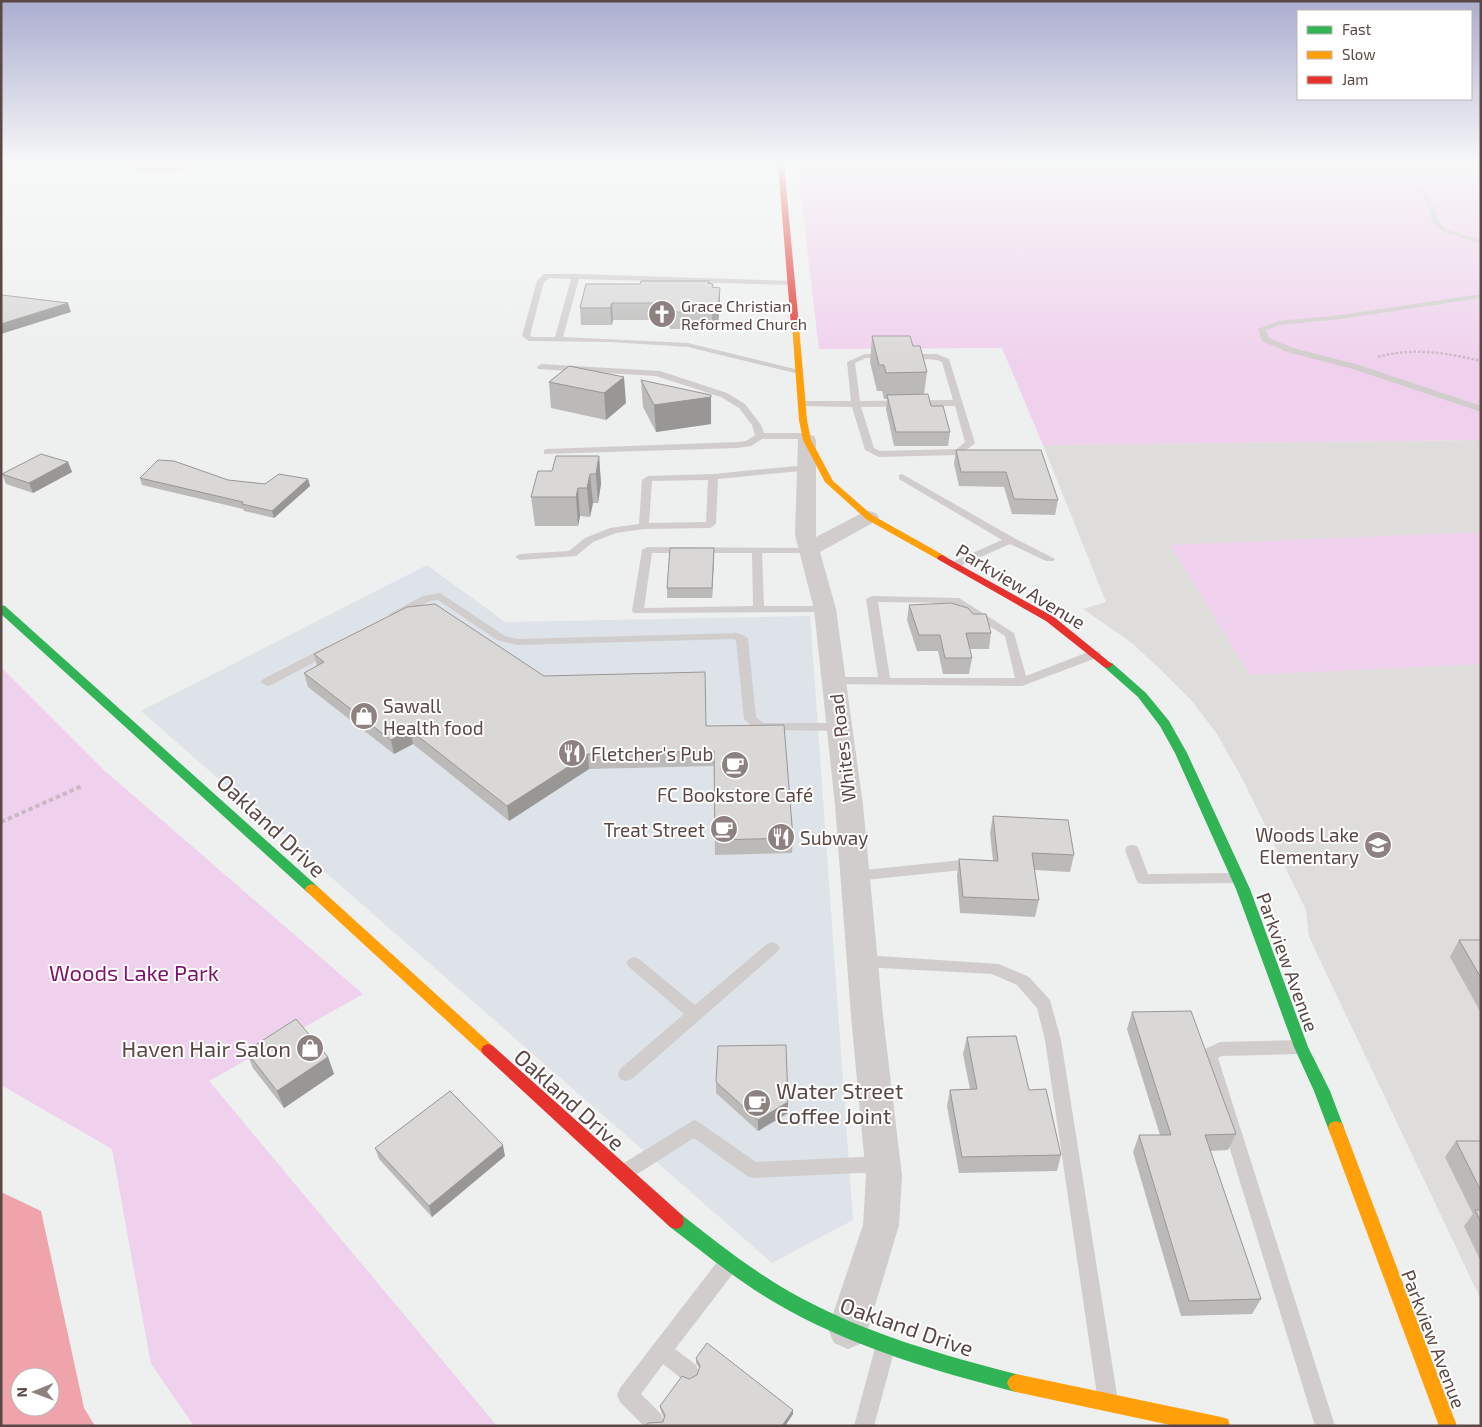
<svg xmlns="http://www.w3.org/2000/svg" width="1482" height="1427" viewBox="0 0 1482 1427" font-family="'Exo 2',sans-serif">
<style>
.commercial{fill:#dde3e8}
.education{fill:#dedddc}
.green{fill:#f0d1ed}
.water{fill:#efa3ab;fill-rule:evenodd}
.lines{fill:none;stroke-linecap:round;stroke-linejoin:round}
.path-far1{stroke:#c9b9c3;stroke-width:2.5;stroke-dasharray:2.5 2;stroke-linecap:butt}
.path{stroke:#c9b9c3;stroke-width:4;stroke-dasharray:4.5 3;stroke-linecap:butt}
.lane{fill:#d1cdcc;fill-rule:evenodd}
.street{fill:#d1cdcc;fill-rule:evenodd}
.fast{fill:#30b455;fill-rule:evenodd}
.slow{fill:#ff9f0a;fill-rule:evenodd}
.jam{fill:#e5322d;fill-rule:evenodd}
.wall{fill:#bbbab9}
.shaded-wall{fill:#989796}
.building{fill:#d9d8d7;stroke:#989796}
.labels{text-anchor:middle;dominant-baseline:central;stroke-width:4;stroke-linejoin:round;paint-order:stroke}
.far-poi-label{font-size:16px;fill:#5b4844;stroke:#fff;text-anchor:start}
.street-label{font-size:19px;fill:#5b4844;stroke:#fff}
.poi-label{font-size:19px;fill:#5b4844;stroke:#fff;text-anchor:start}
.near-street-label{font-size:22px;fill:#5b4844;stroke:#fff}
.near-park-label{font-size:22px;fill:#7f126b;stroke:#fff}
.near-poi-label{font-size:22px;fill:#5b4844;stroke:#fff;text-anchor:end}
</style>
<rect width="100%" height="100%" fill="#eeefef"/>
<path class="commercial" d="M427 565 505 622 810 616 853 1220 772 1263 141 711Z"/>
<path class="education" d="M1481 440V1300L1309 937 1306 910 1243 780 1217 734 1192 701 1161 670 1132 643 1083 609 1106 602 1043 445Z"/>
<g class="green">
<path d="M797 164H1481V440L1043 445 1002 348 819 349Z"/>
<path d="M1478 532 1481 535V664L1250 675 1170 545Z"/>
<path d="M1 667 105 771 363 994 209 1081 497 1426H194L151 1364 112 1149 1 1085Z"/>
</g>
<g class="water">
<path d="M123 164H212C183 170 149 180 123 164Z"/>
<path d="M1 1192 41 1211 84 1408 95 1426H1ZM20 1377H50V1407H20Z"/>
</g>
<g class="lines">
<path class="path-far1" d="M1378 357C1413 347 1447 353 1481 361"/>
<path class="path" d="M1 822 82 786"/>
<g class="lane">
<path d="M1420 190H1424L1434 206 1438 222 1448 230 1481 240V244L1444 232 1433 224 1428 206Z"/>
<path d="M544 274H576L794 281 795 283 791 285 579 279 563 337 688 343 803 371 799 374 688 347 610 342 529 341 522 336 537 281ZM549 278 571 279 555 337H533L530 335 544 282Z"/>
<path d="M1481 294V298L1341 319 1279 325 1266 330 1269 338 1293 348 1359 365 1481 406V412L1353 369 1287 352 1262 341 1258 329 1278 321 1341 315Z"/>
<path d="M865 354H887L891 356 887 358H866L855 363 860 401 953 400 942 362C930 356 913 363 903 356L907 354H937L949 359 975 443 973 445 959 455 879 457 865 450 852 407 799 406 798 404 802 401H851L847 362ZM955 406 965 442 957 449 880 451 874 448 861 407Z"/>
<path d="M541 364 660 371 727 393 745 404 761 425 764 433H806L811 436 806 439H762L751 446 738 448 544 454V450L547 449 738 442 746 441 755 435 752 425 739 408 721 397 656 376 538 369 537 367Z"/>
<path d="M807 465 812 468 810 470 718 479 716 524 710 528 644 529 616 533 593 542 576 556 520 560 515 557 520 554 569 551 585 538 610 528 639 524 642 480 648 476 713 474ZM708 480 706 522 649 523 652 481Z"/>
<path d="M902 474 1014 538 1055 559 1054 561H1046L1010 544 958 567H950L949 565 950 563 1002 540 899 479V475Z"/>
<path d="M647 547 812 548 813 550 812 552 808 553H762L764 606H825L831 609 825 612 634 613 632 611 642 550ZM652 553H752L753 606 644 608Z"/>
<path d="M440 593 505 636 517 639 738 633 748 638 756 717 763 723H840L846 727 840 731 756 730 744 719 736 640 733 639 517 645 497 640 438 600 430 601 399 616 395 617 389 614 423 596Z"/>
<path d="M872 596 959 598 1014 633 1026 676 1091 651H1099L1101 654 1099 657 1022 686 830 684 828 681 834 677H878L866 599ZM878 602 953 603 1005 636 1015 678H890Z"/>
<path d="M328 646 332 647 334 650 332 653 271 685 267 686 261 682 263 679Z"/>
<path d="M1132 845 1137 846 1139 850 1148 874 1237 873 1242 874 1244 878 1242 882 1237 883 1143 884 1138 883 1136 879 1125 850 1127 846Z"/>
<path d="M962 860 967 861 969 865 967 869 962 870 855 881 850 880 848 876 850 872 855 871Z"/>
<path d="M772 942 777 944 780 948 777 952 632 1079 626 1081 620 1079 618 1074 620 1069 684 1014 629 967 626 963 629 959 634 957 639 959 695 1005 767 944Z"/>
<path d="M863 955 999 964 1029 977 1050 1000 1061 1040 1117 1395 1114 1402 1107 1405 1100 1402 1097 1395 1045 1040 1037 1008 1017 985 992 974 863 967 858 965 855 961 858 957Z"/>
<path d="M1299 1040 1305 1042 1307 1047 1305 1052 1299 1054 1222 1056 1218 1058 1335 1426H1315L1201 1055 1203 1050 1220 1042Z"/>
<path d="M694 1120 700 1123 756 1162 881 1156 887 1158 890 1164 887 1170 881 1172 753 1178 747 1176 694 1138 631 1178 625 1180 619 1178 616 1172 619 1166Z"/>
<path d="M728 1255 735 1257 737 1264 735 1271 675 1349 696 1365 699 1372 696 1379 689 1382 682 1379 663 1364 641 1394 661 1414 664 1421 662 1426H644L620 1402 617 1395 620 1388 721 1257Z"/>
<path d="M885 1338 892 1341 895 1348 874 1426H854L875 1348 878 1341Z"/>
</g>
<path class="street" d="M807 434 814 436 816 440V537L862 513 869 511 876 513 879 517 876 521 820 552 836 609 863 805 883 1016 902 1176 899 1225 868 1329 862 1343 848 1349 834 1343 828 1329 863 1225 866 1176 851 1016 835 805 814 609 795 535 798 440 800 436Z"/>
<g class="fast">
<path d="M1 605 5 606 317 886 319 889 317 892 312 894 307 892 1 614Z"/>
<path d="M1108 662 1112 663 1146 693 1169 721 1187 753 1250 889 1308 1047 1330 1091 1344 1128 1342 1133 1336 1135 1330 1133 1328 1128 1314 1091 1294 1047 1236 889 1175 753 1160 726 1138 697 1104 667 1103 665Z"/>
<path d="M676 1213 682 1215C720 1245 758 1275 801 1298 868 1334 942 1355 1016 1374L1022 1377 1025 1383 1022 1389 1016 1392C938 1372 859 1349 788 1310 745 1287 708 1256 670 1227L668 1221 670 1215Z"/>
</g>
<g class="slow">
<path d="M792 324 799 326 807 420 811 440 833 481 872 515 945 556 947 558 945 560H939L866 519 825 482 803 440 799 420Z"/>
<path d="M312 884 317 886 493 1046 495 1050 493 1054 488 1056 483 1054 307 892 305 889 307 886Z"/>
<path d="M1336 1121 1342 1123 1344 1128 1457 1426H1439L1328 1128 1330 1123Z"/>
<path d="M1016 1374 1221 1417 1228 1419 1230 1426H1175L1016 1392 1010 1389 1007 1383 1010 1377Z"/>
</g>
<g class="jam">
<path d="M778 164H784L799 326 795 328 791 326Z"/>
<path d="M942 555 1054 617 1113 665 1108 668 1104 667 1046 621 939 560 937 558 939 556Z"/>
<path d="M488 1044 493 1046 682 1215 684 1221 682 1227 676 1229 670 1227 483 1054 481 1050 483 1046Z"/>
</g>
</g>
<g class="wall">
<path d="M709 283 713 287 720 304 718 324 713 325 712 329H670L669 324H656V320H613L612 325H581L580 308 640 284Z"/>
<path d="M872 336 913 346 927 372 924 394 931 406 950 432 948 446H894L886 409 887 399H884L882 391H877L870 362Z"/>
<path d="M569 366 626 403 606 420 551 408 549 382Z"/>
<path d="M641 380 711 424 656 432 643 407Z"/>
<path d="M956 450H1041L1058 500 1055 515 1012 514 1004 487 959 486 954 464Z"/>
<path d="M599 456 601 484 598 503H593L590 517 580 516 578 526H535L531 497 552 471Z"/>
<path d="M68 462 72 472 33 493 6 484 2 474Z"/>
<path d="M140 478 228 480 265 484 308 479 310 486 274 518 244 511 243 509 142 485Z"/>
<path d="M714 548 712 598H667V588Z"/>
<path d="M909 605 991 633 989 649H970L972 658 969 674H943L938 651H917L907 620Z"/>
<path d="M314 654 544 676 706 726 793 838 792 853 715 855 714 766 589 769 509 821 413 744 394 754 308 687 304 673 317 666Z"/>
<path d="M993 816 1074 855 1070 872 1035 870 1039 900 1035 917 960 913 957 876 959 859 993 861 990 833Z"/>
<path d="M1459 940H1481V1013L1450 957Z"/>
<path d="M1132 1012 1236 1134 1228 1150 1210 1151 1261 1299 1252 1314 1181 1316 1133 1152 1139 1135H1160L1127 1029Z"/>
<path d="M967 1037 1029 1090 1061 1155 1057 1171 959 1173 947 1106 950 1090 970 1089 963 1054Z"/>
<path d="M246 1051 328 1057 334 1074 284 1108 253 1068Z"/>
<path d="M716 1082 788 1113 758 1131 716 1093Z"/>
<path d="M1456 1141H1481V1262L1464 1226 1473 1214 1445 1157Z"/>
<path d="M375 1148 505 1156 432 1217 379 1159Z"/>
<path d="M696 1358 793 1410V1414L785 1426H646L663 1422 664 1418 661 1411 660 1406 689 1379 697 1375 700 1369 696 1363Z"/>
</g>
<g class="shaded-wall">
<path d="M720 288V304L718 324 713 325 712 329V312Z"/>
<path d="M68 303 71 312 1 334V324Z"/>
<path d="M612 303 613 320 612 325 610 308Z"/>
<path d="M624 377 626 403 606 420 604 393Z"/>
<path d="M711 395V424L656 432 654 405Z"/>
<path d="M599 456 601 484 598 503 596 474Z"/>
<path d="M68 462 72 472 33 493 29 483Z"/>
<path d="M590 474 593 503 590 517 587 488Z"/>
<path d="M308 479 310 486 274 518 272 511Z"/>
<path d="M578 488 580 516 578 526 576 497Z"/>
<path d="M714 548V558L712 598V588Z"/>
<path d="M410 730 413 744 394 754 391 740Z"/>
<path d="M588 754 589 769 509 821 507 806Z"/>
<path d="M328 1057 334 1074 284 1108 277 1091Z"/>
<path d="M788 1102V1113L758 1131V1120Z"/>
<path d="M503 1145 505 1156 432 1217 429 1206Z"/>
<path d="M793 1410V1414L785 1426H782Z"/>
</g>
<g class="building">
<path d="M641 281H709L708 283 713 284 712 287 720 288 718 307 713 308 712 312H669L670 307H656V303H612L610 308H580L586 284H640Z"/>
<path d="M2 295 68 303 1 324V297Z"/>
<path d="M872 336H910L913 346H920L927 372 886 373 884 365H879Z"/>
<path d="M569 366 624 377 604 393 549 382Z"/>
<path d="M641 380 711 395V397L654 405Z"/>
<path d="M928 394 931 406H943L950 432H896L887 395Z"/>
<path d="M956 450H1041L1058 500 1014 499 1006 472H961Z"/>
<path d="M41 454 68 462 29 483 2 474Z"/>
<path d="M556 456H599L596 474H590L587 488H578L576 497H531L538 471H552Z"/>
<path d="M158 460 174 461 228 480 265 484 279 474 308 479 272 511 242 504 243 502 140 478Z"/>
<path d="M670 548H714L712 588H667Z"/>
<path d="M951 603 968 608 973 614H986L991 633H966L972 658H945L940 635H919L909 605Z"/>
<path d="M435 604 544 676 705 672 706 726 784 725 793 838 715 840 714 751 588 754 507 806 410 730 391 740 304 673 324 662 314 654 407 607Z"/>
<path d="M993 816 1068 820 1074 855 1032 853 1039 900 963 897 959 859 998 861Z"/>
<path d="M1459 940H1481V978Z"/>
<path d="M1191 1011 1236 1134 1205 1135 1261 1299 1189 1301 1139 1135H1171L1132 1012Z"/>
<path d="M296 1019 328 1057 277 1091 246 1051Z"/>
<path d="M1016 1036 1029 1090 1046 1089 1061 1155 962 1157 950 1090 977 1089 967 1037Z"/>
<path d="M786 1045 788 1102 758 1120 716 1082 718 1046Z"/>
<path d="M450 1091 503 1145 429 1206 375 1148Z"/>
<path d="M1456 1141H1481V1191Z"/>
<path d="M1475 1210H1481V1222Z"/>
<path d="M707 1343 793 1410 782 1426H646L648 1423 663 1422 665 1415 660 1406 682 1376 689 1379 697 1375 700 1366 696 1358Z"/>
</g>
<linearGradient id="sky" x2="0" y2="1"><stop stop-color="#abadd0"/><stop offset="0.45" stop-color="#f7f8f8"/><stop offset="1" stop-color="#f7f8f8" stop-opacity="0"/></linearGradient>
<rect width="1482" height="364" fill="url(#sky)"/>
<defs>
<g id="church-disc" transform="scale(1.4375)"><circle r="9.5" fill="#8e8280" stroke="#fff"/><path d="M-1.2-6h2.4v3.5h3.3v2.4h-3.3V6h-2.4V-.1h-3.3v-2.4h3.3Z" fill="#fff"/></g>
<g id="shop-disc" transform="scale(1.4375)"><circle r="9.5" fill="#8e8280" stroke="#fff"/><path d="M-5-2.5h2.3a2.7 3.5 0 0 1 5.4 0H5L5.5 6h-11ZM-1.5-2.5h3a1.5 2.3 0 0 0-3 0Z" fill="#fff"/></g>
<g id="restaurant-disc" transform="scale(1.4375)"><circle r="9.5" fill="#8e8280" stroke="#fff"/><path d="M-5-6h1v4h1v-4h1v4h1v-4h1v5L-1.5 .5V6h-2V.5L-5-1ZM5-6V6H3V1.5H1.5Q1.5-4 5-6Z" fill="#fff"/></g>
<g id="cafe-disc" transform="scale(1.4375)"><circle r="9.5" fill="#8e8280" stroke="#fff"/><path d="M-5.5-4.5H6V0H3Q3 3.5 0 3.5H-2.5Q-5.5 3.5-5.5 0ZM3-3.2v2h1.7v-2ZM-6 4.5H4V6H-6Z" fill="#fff"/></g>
<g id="school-disc" transform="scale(1.4375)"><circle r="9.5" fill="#8e8280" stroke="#fff"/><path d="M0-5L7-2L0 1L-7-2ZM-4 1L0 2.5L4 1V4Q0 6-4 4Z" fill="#fff"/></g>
</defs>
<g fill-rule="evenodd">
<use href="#church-disc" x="662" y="314"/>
<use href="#shop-disc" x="364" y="716"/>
<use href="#restaurant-disc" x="572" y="753"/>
<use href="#cafe-disc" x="735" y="765"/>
<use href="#cafe-disc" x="724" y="829"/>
<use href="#restaurant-disc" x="781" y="837"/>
<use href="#school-disc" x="1378" y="845"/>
<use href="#shop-disc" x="310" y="1048"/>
<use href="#cafe-disc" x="757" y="1103"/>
</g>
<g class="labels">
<g class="far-poi-label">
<text x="681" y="305">Grace Christian<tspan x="681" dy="18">Reformed Church</tspan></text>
</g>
<g class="street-label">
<text transform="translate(1021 586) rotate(31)">Parkview Avenue</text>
<text transform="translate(842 748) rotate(-97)">Whites Road</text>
<text transform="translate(1288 962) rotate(70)">Parkview Avenue</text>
<text transform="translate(1434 1339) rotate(69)">Parkview Avenue</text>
</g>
<g class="poi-label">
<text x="383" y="705">Sawall<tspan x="383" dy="22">Health food</tspan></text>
<text x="591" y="753">Fletcher's Pub</text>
<text x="735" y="794" text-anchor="middle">FC Bookstore Café</text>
<text x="705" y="829" text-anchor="end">Treat Street</text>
<text x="1359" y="834" text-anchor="end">Woods Lake<tspan x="1359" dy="22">Elementary</tspan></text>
<text x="800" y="837">Subway</text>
</g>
<g class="near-street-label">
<text transform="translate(272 825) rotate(43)">Oakland Drive</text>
<text transform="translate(570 1099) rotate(42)">Oakland Drive</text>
<text transform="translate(907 1326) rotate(19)">Oakland Drive</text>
</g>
<g class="near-park-label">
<text x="134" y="972">Woods Lake Park</text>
</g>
<g class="near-poi-label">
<text x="291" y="1048">Haven Hair Salon</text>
<text x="776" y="1090" text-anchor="start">Water Street<tspan x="776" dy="25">Coffee Joint</tspan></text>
</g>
</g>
<rect width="1482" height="1427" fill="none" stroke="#5b4844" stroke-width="5"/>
<rect x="1297" y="10" width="175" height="90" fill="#ffffff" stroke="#bdb6b4"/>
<rect x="1307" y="26" width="25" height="8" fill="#30b455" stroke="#bdb6b4"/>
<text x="1342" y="35" font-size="15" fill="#5b4844">Fast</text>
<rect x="1307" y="51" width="25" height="8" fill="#ff9f0a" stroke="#bdb6b4"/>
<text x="1342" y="60" font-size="15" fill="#5b4844">Slow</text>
<rect x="1307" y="76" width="25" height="8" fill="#e5322d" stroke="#bdb6b4"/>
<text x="1342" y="85" font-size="15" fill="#5b4844">Jam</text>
<g transform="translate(35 1392) rotate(269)"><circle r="24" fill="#ffffff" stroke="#bdb6b4"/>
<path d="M0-4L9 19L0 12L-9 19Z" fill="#8e8280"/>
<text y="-8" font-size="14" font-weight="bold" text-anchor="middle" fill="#5b4844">N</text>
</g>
</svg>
